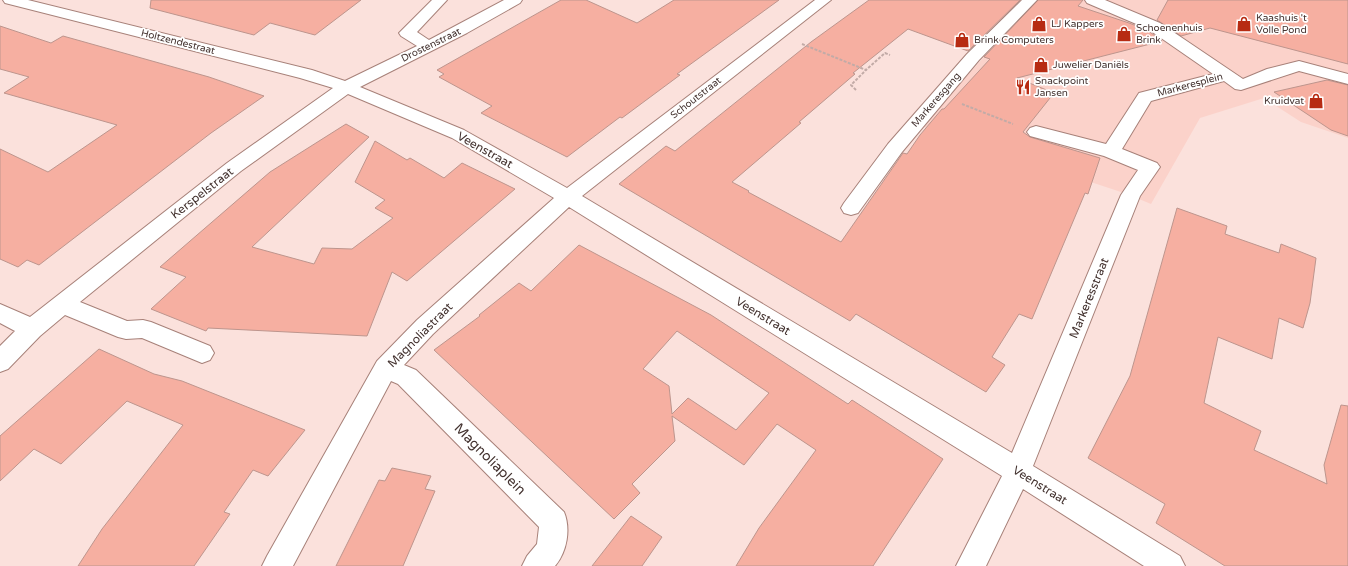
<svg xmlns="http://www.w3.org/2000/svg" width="1348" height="566" viewBox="0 0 1348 566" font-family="'Varela Round',sans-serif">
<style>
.built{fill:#fbd2ca}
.building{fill:#f6afa1;stroke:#bd958d;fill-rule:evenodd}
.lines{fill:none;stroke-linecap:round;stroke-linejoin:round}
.minor-casing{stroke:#a78179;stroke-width:2}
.path{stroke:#c2aba7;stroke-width:2;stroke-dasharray:3 1.5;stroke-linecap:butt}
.minor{fill:#fff;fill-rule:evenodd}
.labels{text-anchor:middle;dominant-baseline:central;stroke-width:3.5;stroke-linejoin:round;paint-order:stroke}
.far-poi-label{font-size:10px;fill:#43322f;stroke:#fff;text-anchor:start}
.far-street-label{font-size:10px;fill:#43322f;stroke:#fff}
.street-label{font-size:12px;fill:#43322f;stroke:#fff}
.near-street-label{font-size:14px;fill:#43322f;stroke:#fff}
</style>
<rect width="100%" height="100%" fill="#fbe1dc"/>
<path class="built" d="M1044 0H1276L1348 21V138L1301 122 1264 98 1200 118 1151 204 1127 194 924 127 945 100 1006 33Z"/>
<g class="building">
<path d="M151 0H361L315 35 270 23 254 35 150 8Z"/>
<path d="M561 0H586L637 23 674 0H779L677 74 680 75 622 118 620 117 567 157 481 113 492 106 439 77 444 74 437 70Z"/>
<path d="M869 0H1020L968 51 908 29 853 73 855 74 799 122 801 123 732 182 749 191 748 192 841 242 903 153 907 154 920 135 942 109H944L990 59 984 57 1038 0H1083L1078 6 1129 23 1147 30 1162 41 1017 78 1054 93 1023 132 1030 137 1100 158 1088 194 1085 193 1032 319 1019 314 992 357 1005 365 986 392 856 314 850 321 619 184 666 146 675 151 811 42Z"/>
<path d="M1168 0H1348V64L1210 28 1181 36 1157 20Z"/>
<path d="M0 26 51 43 63 36 209 77 264 96 211 133 39 265 27 260 18 267 0 259V149L48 172 117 125 4 93 29 77 0 69Z"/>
<path d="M1327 80 1348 85V136L1331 130 1274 92Z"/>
<path d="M346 124 369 137 252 247 314 264 322 248 352 249 393 218 375 208 385 200 355 182 375 141 407 160 410 158 444 178 462 163 515 189 407 281 392 272 367 336 208 328 206 331 151 309 186 277 160 267 270 172Z"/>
<path d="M1177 208 1227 226 1225 234 1279 253 1281 244 1316 258 1310 303 1303 328 1279 318 1272 359 1218 337 1204 403 1261 431 1254 450 1327 484 1324 465 1341 405 1348 406V566H1225L1156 523 1165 504 1088 458 1130 376Z"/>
<path d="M579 245 711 315 848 404 852 400 943 459 873 566H736L759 528 816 450 777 424 744 465 672 416 675 441 632 484 640 493 614 519 434 350 480 316 479 315 519 283 531 291ZM677 331 769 393 736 430 688 398 672 414 669 386 643 369Z"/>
<path d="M99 349 154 374 182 381 305 430 268 476 253 470 224 512 230 514 194 566H78L102 529 183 425 127 401 61 464 34 449 0 481V436Z"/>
<path d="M392 468 431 476 425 489 435 491 403 566H336L379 480 385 481Z"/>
<path d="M631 516 662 537 642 566H592Z"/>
</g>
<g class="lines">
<g class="minor-casing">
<g id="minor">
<path d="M3 0H28L312 70 345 81 417 46 401 36 399 33 432 0H447L417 32 429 40 504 0H522L520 3 467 33 360 87 464 130 567 188 815 0H831L582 196 1012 453 1121 195 1138 170 1104 156 1030 136 1027 132 1030 128 1036 126 1106 144 1139 93 1213 74 1148 29 1087 3 1085 0H1105L1160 23 1243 79 1267 69 1299 61 1348 74V84L1299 71 1241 90 1235 89 1224 81 1151 101 1122 149 1157 163 1160 167 1140 196 1033 466 1180 556 1185 566H1144L1023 489 986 566H956L1002 476 569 207 433 334 404 365 416 370 564 512C571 529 567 552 555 566H522L527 556 537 544 539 527 398 384 391 381 293 566H262L267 556 377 361 417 320 554 198 452 138 348 94 241 171 80 302 127 321 143 320 151 322 210 346 214 353 210 360 202 363 142 338 126 339 118 337 65 315 40 336 8 369 0 372V346L15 331 0 323V304L30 317 227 163 333 88 300 78 5 3Z"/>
<path d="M1022 0H1037L979 60 902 152 858 213 851 215 844 213 841 208 844 203 888 144 967 54Z"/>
</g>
</g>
<g class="path">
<path d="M802 44 866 70 885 53 890 55"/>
<path d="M856 90 851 85 866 70"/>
<path d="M962 104 1013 124"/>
</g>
<use href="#minor" class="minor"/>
</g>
<defs>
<g id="shop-bare" transform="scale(1.2)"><path d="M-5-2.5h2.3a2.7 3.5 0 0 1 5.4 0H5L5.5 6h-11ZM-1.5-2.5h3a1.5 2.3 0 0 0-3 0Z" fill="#b72b12" stroke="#fff" stroke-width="2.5" paint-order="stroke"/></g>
<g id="restaurant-bare" transform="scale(1.2)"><path d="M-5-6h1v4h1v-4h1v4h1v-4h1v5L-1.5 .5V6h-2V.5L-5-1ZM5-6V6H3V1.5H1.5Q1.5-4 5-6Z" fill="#b72b12" stroke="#fff" stroke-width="2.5" paint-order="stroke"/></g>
</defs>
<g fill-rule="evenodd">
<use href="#shop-bare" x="1039" y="24"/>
<use href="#shop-bare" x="1244" y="24"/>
<use href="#shop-bare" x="1124" y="34"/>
<use href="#shop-bare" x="962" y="40"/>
<use href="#shop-bare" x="1041" y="65"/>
<use href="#restaurant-bare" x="1023" y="87"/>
<use href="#shop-bare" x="1316" y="101"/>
</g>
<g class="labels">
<g class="far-poi-label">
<text x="1256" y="18">Kaashuis 't<tspan x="1256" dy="12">Volle Pond</tspan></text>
<text x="1051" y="24">LJ Kappers</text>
<text x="1136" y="28">Schoenenhuis<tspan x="1136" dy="12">Brink</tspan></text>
<text x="974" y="40">Brink Computers</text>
<text x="1053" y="65">Juwelier Daniëls</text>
<text x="1035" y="81">Snackpoint<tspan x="1035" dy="12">Jansen</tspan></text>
<text x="1304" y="101" text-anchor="end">Kruidvat</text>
</g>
<g class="far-street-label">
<text transform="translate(178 42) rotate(14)">Holtzendestraat</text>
<text transform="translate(431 45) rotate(-26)">Drostenstraat</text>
<text transform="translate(1190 85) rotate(-15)">Markeresplein</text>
<text transform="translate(696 98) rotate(-38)">Schoutstraat</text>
<text transform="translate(936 100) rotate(-49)">Markeresgang</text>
</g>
<g class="street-label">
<text transform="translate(485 150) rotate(29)">Veenstraat</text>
<text transform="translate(202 193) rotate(-38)">Kerspelstraat</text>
<text transform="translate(1089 298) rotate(-68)">Markeresstraat</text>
<text transform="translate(763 316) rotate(31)">Veenstraat</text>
<text transform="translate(420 335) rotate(-45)">Magnoliastraat</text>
<text transform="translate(1040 485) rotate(32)">Veenstraat</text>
</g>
<g class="near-street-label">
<text transform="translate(490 459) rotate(45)">Magnoliaplein</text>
</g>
</g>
</svg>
